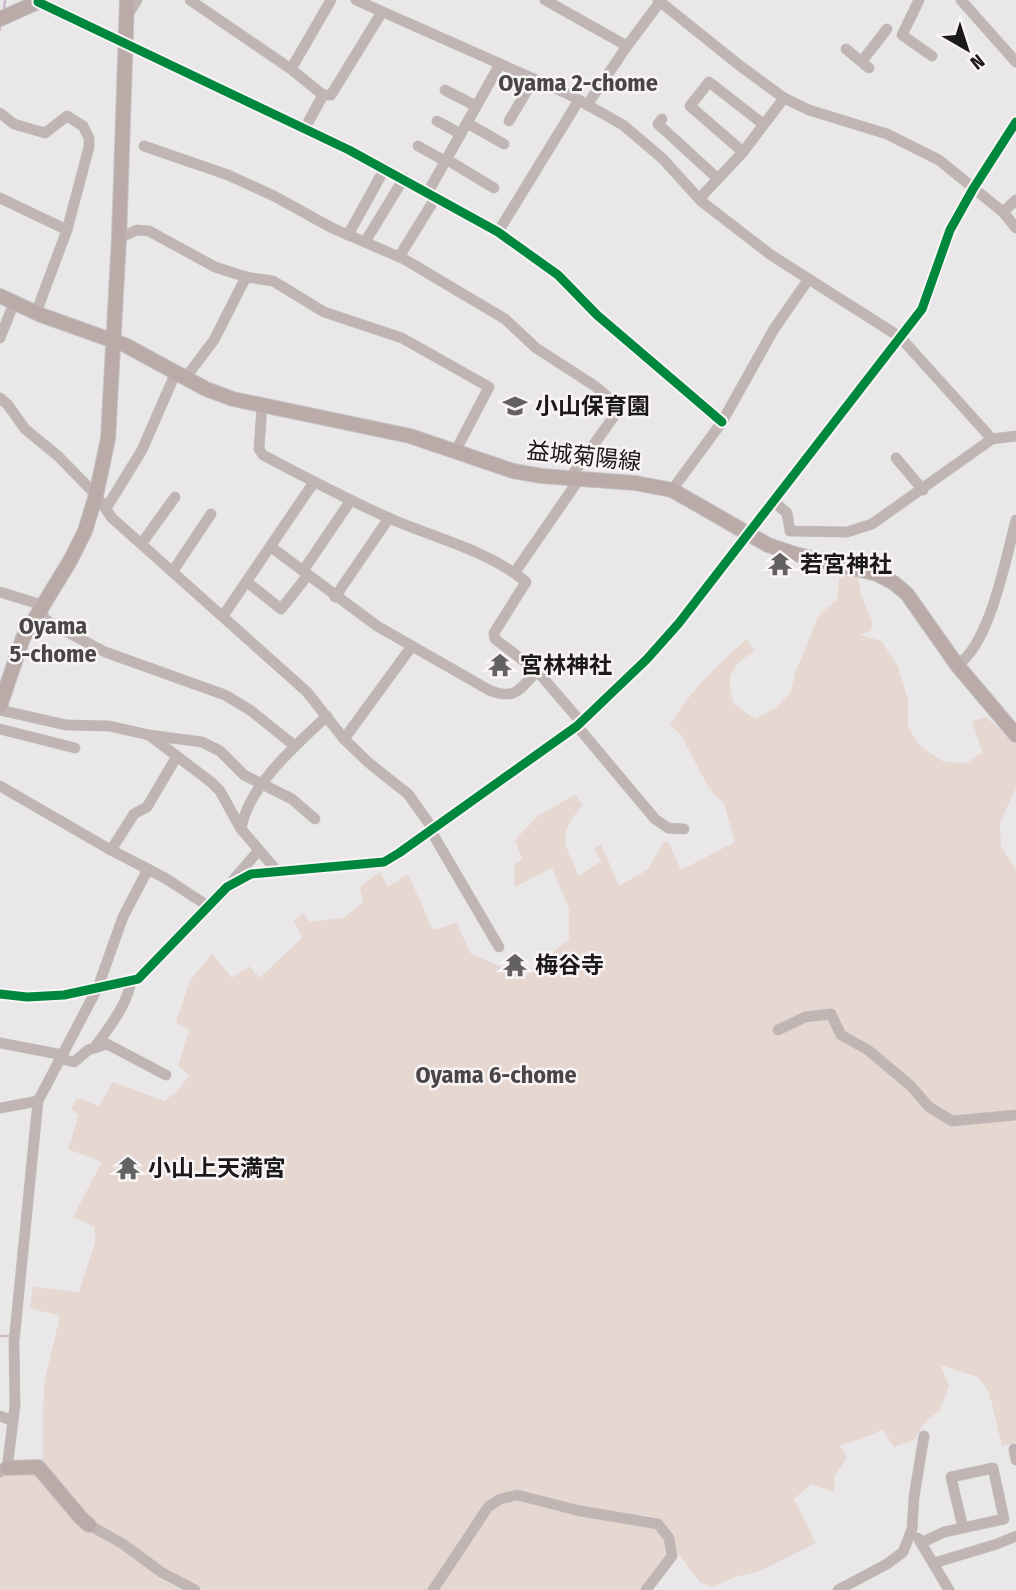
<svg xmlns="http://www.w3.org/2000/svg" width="1016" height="1590" viewBox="0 0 1016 1590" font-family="'Fira Sans Condensed','Noto Sans JP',sans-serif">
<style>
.green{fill:#e6d7d1}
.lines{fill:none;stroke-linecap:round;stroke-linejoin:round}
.stream{stroke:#cdb9cc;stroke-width:2.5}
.street-casing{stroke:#c4c3c3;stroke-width:11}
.secondary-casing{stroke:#c4c3c3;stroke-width:16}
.street{stroke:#c1b5b4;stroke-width:10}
.secondary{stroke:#baaba9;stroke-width:14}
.cycleway-casing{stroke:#f9f4f5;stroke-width:13}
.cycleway{stroke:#00873e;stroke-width:9}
.labels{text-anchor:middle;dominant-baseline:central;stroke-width:5;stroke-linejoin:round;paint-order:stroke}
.poi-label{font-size:23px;font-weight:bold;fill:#1b191a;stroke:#f9f4f5;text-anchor:start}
.street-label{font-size:23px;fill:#1b191a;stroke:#f9f4f5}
.neighbourhood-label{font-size:24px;font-weight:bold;fill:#4a4647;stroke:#f9f4f5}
</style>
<rect width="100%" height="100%" fill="#eae7e8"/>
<g class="green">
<path d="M840 570 857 572 861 595 872 621 871 630 860 635 881 641 897 664 908 700V727L920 746 944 762 967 763 982 752 972 721 986 717 1016 743V788L1000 823 1001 846 1016 870V1442L1002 1446 989 1392 978 1377 940 1365 949 1386 940 1410 925 1422 914 1440 894 1447 882 1429 876 1433 840 1446 847 1458 835 1475 834 1492 811 1484 794 1499 816 1543 758 1572 735 1577 712 1587 700 1582 680 1556 676 1554C677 1541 673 1529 662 1521 649 1513 629 1515 614 1514 586 1511 520 1484 498 1494 477 1503 443 1568 429 1590H205L164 1569 128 1542 86 1518 43 1462V1405L45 1379 60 1316 30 1308 33 1287 79 1292 95 1243V1227L73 1217 102 1162 68 1149 79 1115 71 1109 77 1098 99 1106 113 1082 164 1101 178 1091 189 1075 178 1066 189 1031 176 1022 190 981 212 953 232 978 249 966 259 978 302 938 294 920 303 913 310 922 343 918 363 902 360 887 380 872 388 887 408 874 433 930 457 923 470 953 524 977 569 939V909L552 868 515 887 514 865 522 859 515 840 539 815 575 795 583 805C556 835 564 843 579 876L601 861 594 849 601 844 619 886 647 870 663 843 668 841 681 870 735 842 724 804 709 788 681 735 670 724C692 690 716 665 747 639L754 650C730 671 725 672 734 704L755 719 775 708 791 692 795 673 816 622 821 613 837 600Z"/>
<path d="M34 1472 122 1548 168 1583 182 1590H0V1477Z"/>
<path d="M513 1499 657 1529C677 1556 658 1568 641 1590H440L451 1572 452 1567C468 1542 483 1506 513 1499Z"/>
</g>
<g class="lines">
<g class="stream">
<path d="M4 10 5 0"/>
<path d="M0 30V28"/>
<path d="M0 1336H8"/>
</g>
<g class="street-casing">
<g id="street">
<path d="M190 0 291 69"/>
<path d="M356 0 568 94 623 125 663 159 701 201 771 255 900 337 992 439"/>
<path d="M545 0 627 46 660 2"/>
<path d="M658 0 739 65 784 98 809 110 887 134 939 160 1003 212 1016 200"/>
<path d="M919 0 902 35 932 56"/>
<path d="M961 0 1016 62"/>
<path d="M38 2 349 150 498 232 558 275 597 315 722 422"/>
<path d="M127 16 137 0"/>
<path d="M846 49 869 68"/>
<path d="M862 61 887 29"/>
<path d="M445 90 476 106"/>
<path d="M323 95 291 69 331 0"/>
<path d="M587 105 627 46"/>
<path d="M0 113 14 124 45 133 67 116 83 126 89 138V147L67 230 36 313"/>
<path d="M662 119 658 124 717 178"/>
<path d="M437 121 461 134"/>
<path d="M509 121 534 79"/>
<path d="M467 123 504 144"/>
<path d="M305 128 323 95H331L382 12"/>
<path d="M144 146 228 175 274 196 332 228 404 259 505 319 536 348 595 386 610 399 616 406 617 412 570 478"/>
<path d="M418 146 445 161"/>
<path d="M743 152 690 106 709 82 763 124"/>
<path d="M446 159 494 188"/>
<path d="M428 192 500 64"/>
<path d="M0 198 67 230"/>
<path d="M700 198 743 152 784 98"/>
<path d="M1003 212 1016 228"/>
<path d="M498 232 579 100"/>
<path d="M348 235 385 168"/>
<path d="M119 238 137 230 149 231 215 267 246 277"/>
<path d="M365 242 404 178"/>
<path d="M399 257 436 197"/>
<path d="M0 338 14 303"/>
<path d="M186 377 214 340 246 277 273 281 324 312 402 338 489 387 456 450"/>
<path d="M0 398 8 405 25 429 58 456 96 495 112 518 307 692 344 739 369 763 408 794 433 829"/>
<path d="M262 405 259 449 263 455C305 477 346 499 389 518 434 538 488 550 526 582L494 633 495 639 537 671 581 722"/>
<path d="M896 458 923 490"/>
<path d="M672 490 722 422 774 329 808 280"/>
<path d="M773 501 787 513 790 531 847 532 872 524 992 439 1016 436"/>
<path d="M107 507 142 450 176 372"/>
<path d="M142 543 175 497"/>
<path d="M271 547 377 626 489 690C515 701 520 689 537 671"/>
<path d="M173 571 211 514"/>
<path d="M303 571 351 500"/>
<path d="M515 572 580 478"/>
<path d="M247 582 281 609 308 575"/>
<path d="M0 592 42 605 43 617 50 623 105 652 225 695 250 710 295 746"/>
<path d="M335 597 389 518"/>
<path d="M223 616 314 482"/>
<path d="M957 665C990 645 1006 557 1016 520"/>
<path d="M0 710 66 725 109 726 149 735"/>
<path d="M577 726 655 819 668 828 684 829"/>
<path d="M0 729 75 748"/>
<path d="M344 739 412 646"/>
<path d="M0 786 109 849 165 878 208 906"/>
<path d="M241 829 220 791 211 782 149 735 202 742 220 751 244 775 292 799 315 819"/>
<path d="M431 831 499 947"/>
<path d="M111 850 134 814 147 807 177 756"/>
<path d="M277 871 241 829C248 786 296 745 327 716"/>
<path d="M234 879 259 850"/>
<path d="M0 994 27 997 64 995 138 979 227 887 251 874 384 862 399 853 577 726 647 659 679 623 922 309 950 230 973 189 1016 122"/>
<path d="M778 1030 805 1017 831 1014 841 1035 868 1050 911 1086 929 1107 952 1121 1016 1115"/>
<path d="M0 1043 63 1055"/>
<path d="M95 1047C109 1027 127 1006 131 981"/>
<path d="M61 1059 74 1062 88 1050 107 1044 166 1075"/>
<path d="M0 1108 38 1101"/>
<path d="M0 1416 13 1421"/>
<path d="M1014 1449 1016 1460"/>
<path d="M0 1472 7 1468 15 1406 14 1342 38 1101 98 987 123 917 148 869"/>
<path d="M89 1525 123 1544 161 1572 195 1590"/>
<path d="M918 1538 949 1590"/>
<path d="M921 1543 944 1532 1004 1519 993 1468 951 1477 963 1528"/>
<path d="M934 1563 997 1544 1016 1536"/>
<path d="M433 1590 488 1507 500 1499 517 1495 580 1511 658 1524 669 1538 672 1556 646 1590"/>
<path d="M838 1590 887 1564 903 1552 912 1529 914 1497 924 1436"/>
</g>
</g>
<g class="secondary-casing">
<g id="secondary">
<path d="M0 19 42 0"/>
<path d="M0 296 41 315 125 345 206 389 233 399 410 436 513 471 542 476 635 483 672 490 768 545 795 554 877 574 894 583 907 594 957 665 1016 735"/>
<path d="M0 706 23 638 70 561 85 531 96 495 108 439 119 238 127 0"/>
<path d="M7 1468 38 1467 81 1518 89 1525"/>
</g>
</g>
<use href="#street" class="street"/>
<use href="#secondary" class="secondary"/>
<g class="cycleway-casing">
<g id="cycleway">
<path d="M38 2 349 150 498 232 558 275 597 315 722 422"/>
<path d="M0 994 27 997 64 995 138 979 227 887 251 874 384 862 399 853 577 726 647 659 679 623 922 309 950 230 973 189 1016 122"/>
</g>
</g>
<use href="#cycleway" class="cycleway"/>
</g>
<defs>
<g id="school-bare" transform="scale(1.89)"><path d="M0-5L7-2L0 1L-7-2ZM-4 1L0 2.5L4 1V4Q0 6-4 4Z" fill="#636162" stroke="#f9f4f5" stroke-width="2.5" paint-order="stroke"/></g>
<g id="temple-bare" transform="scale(1.89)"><path d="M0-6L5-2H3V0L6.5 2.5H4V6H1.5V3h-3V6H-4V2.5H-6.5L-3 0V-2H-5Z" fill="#636162" stroke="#f9f4f5" stroke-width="2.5" paint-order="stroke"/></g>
</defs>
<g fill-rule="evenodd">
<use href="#school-bare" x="515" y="406"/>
<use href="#temple-bare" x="780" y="564"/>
<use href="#temple-bare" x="500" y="665"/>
<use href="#temple-bare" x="515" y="965"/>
<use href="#temple-bare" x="128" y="1168"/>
</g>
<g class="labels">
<g class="poi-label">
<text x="535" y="406">小山保育園</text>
<text x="800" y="564">若宮神社</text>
<text x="520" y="665">宮林神社</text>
<text x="535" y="965">梅谷寺</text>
<text x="148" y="1168">小山上天満宮</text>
</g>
<g class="street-label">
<text transform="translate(584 456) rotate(6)">益城菊陽線</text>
</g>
<g class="neighbourhood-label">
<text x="578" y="83">Oyama 2-chome</text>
<text x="53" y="626">Oyama<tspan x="53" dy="28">5-chome</tspan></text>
<text x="496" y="1075">Oyama 6-chome</text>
</g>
</g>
<g transform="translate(967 49) rotate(141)" stroke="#f9f4f5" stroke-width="5" paint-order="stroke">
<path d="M0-5L12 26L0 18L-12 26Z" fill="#1b191a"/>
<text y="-10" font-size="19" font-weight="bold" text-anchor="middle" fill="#1b191a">N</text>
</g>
</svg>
